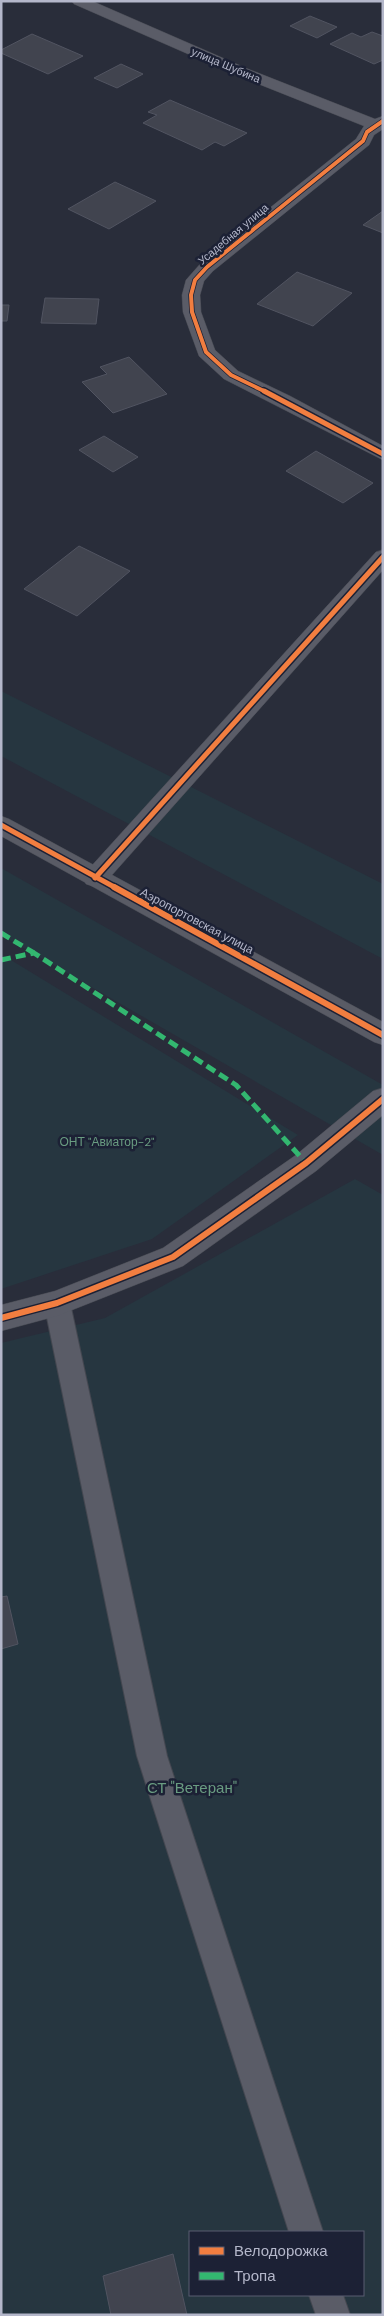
<svg xmlns="http://www.w3.org/2000/svg" width="384" height="2316" viewBox="0 0 384 2316" font-family="'DM Sans',sans-serif">
<style>
.green{fill:#263640;fill-rule:evenodd}
.building{fill:#41444f;stroke:#515461}
.lines{fill:none;stroke-linecap:round;stroke-linejoin:round}
.lane-casing{stroke:#444750;stroke-width:2}
.street-casing{stroke:#444750;stroke-width:1}
.secondary-casing{stroke:#444750;stroke-width:1}
.lane{fill:#5a5c67;fill-rule:evenodd}
.street{fill:#5a5c67;fill-rule:evenodd}
.secondary{fill:#595b65;fill-rule:evenodd}
.quiet{stroke:#33b770;stroke-width:5;stroke-dasharray:10 5;stroke-linecap:butt}
.cycleway-far2-casing{stroke:#1c2135;stroke-width:5.5}
.cycleway-far1-casing{stroke:#1c2135;stroke-width:8}
.cycleway-casing{stroke:#1c2135;stroke-width:9}
.cycleway-far2{stroke:#f27e40;stroke-width:4}
.cycleway-far1{stroke:#f27e40;stroke-width:5}
.cycleway{stroke:#f27e40;stroke-width:6}
.labels{text-anchor:middle;dominant-baseline:central;stroke-width:5;stroke-linejoin:round;paint-order:stroke}
.far-street-label{font-size:11px;fill:#b4b7ca;stroke:#1c2135}
.street-label{font-size:12px;fill:#b4b7ca;stroke:#1c2135}
.park-label{font-size:12px;fill:#699c81;stroke:#1c2135}
.near-park-label{font-size:15px;fill:#699c81;stroke:#1c2135}
</style>
<rect width="100%" height="100%" fill="#292d3a"/>
<g class="green">
<path d="M1 691 383 884V959L1 756Z"/>
<path d="M1 868 383 1085V1155L1 935Z"/>
<path d="M1 954 298 1135 152 1239 1 1289Z"/>
<path d="M355 1179 383 1195V2315H1V1343L105 1318ZM190 2232H363V2295H190Z"/>
</g>
<g class="building">
<path d="M310 16 337 27 317 38 290 26Z"/>
<path d="M372 32 383 36V60L374 64 330 44 352 33 361 37Z"/>
<path d="M32 34 83 56 48 74 1 53V50Z"/>
<path d="M121 64 143 74 117 88 94 78Z"/>
<path d="M170 100 247 133 224 146 215 142 202 150 143 123 157 115 148 112Z"/>
<path d="M115 182 156 201 109 229 68 209Z"/>
<path d="M383 211V233L363 225Z"/>
<path d="M297 272 352 293 313 326 257 304Z"/>
<path d="M45 298 99 299 96 324 41 323Z"/>
<path d="M1 305H9L7 321H1Z"/>
<path d="M129 357 167 394 113 413 82 382 107 374 100 367Z"/>
<path d="M104 436 138 457 113 472 79 450Z"/>
<path d="M316 451 373 483 343 503 286 471Z"/>
<path d="M79 546 130 571 77 616 24 589Z"/>
<path d="M7 1596 18 1644 1 1649V1597Z"/>
<path d="M173 2254 187 2315H111L103 2276Z"/>
</g>
<g class="lines">
<g class="lane-casing">
<g id="lane">
<path d="M57 1292 66 1295 70 1303 167 1756 323 2232H289L137 1756 44 1303 48 1295Z"/>
<path d="M309 2295H343L350 2315H316Z"/>
</g>
</g>
<g class="street-casing">
<g id="street">
<path d="M72 1H92L248 69 375 119 383 116V129L374 135 369 145 213 271 204 281 200 295 201 312 215 350 238 371 290 396 383 446V460L224 379 199 356 183 312 182 295 186 280 201 263 356 139 364 126 236 75 74 4Z"/>
<path d="M383 550V570L104 884 95 887 86 884 83 878 86 872 376 552Z"/>
<path d="M383 1088V1115L316 1171 183 1266 57 1316 1 1331V1305L55 1291 163 1248 296 1155 373 1091Z"/>
</g>
</g>
<g class="secondary-casing">
<path id="secondary" d="M1 816 9 819 383 1022V1045L374 1042 1 836Z"/>
</g>
<use href="#lane" class="lane"/>
<use href="#street" class="street"/>
<use href="#secondary" class="secondary"/>
<g class="quiet">
<path d="M1 933 34 953"/>
<path d="M1 960 34 953 236 1085 306 1163"/>
</g>
<g class="cycleway-far2-casing">
<path id="cycleway-far2" d="M266 392 231 375 206 352 192 312 191 295 195 280 207 267 363 141 367 132 383 121"/>
</g>
<g class="cycleway-far1-casing">
<g id="cycleway-far1">
<path d="M264 391 383 454"/>
<path d="M1 825 116 888"/>
<path d="M95 878 383 557"/>
</g>
</g>
<g class="cycleway-casing">
<g id="cycleway">
<path d="M114 887 383 1035"/>
<path d="M1 1318 57 1303 173 1257 306 1163 383 1099"/>
</g>
</g>
<use href="#cycleway-far2" class="cycleway-far2"/>
<use href="#cycleway-far1" class="cycleway-far1"/>
<use href="#cycleway" class="cycleway"/>
</g>
<g class="labels">
<g class="far-street-label">
<text transform="translate(226 65) rotate(23)">улица Шубина</text>
<text transform="translate(233 234) rotate(-40)">Усадебная улица</text>
</g>
<g class="street-label">
<text transform="translate(197 921) rotate(28)">Аэропортовская улица</text>
</g>
<g class="park-label">
<text x="107" y="1142">ОНТ "Авиатор-2"</text>
</g>
<g class="near-park-label">
<text x="192" y="1788">СТ "Ветеран"</text>
</g>
</g>
<rect width="384" height="2316" fill="none" stroke="#b4b7ca" stroke-width="5"/>
<rect x="189" y="2231" width="175" height="65" fill="#1c2135" stroke="#595d71"/>
<rect x="199" y="2247" width="25" height="8" fill="#f27e40" stroke="#595d71"/>
<text x="234" y="2256" font-size="15" fill="#b4b7ca">Велодорожка</text>
<rect x="199" y="2272" width="25" height="8" fill="#33b770" stroke="#595d71"/>
<text x="234" y="2281" font-size="15" fill="#b4b7ca">Тропа</text>
</svg>
